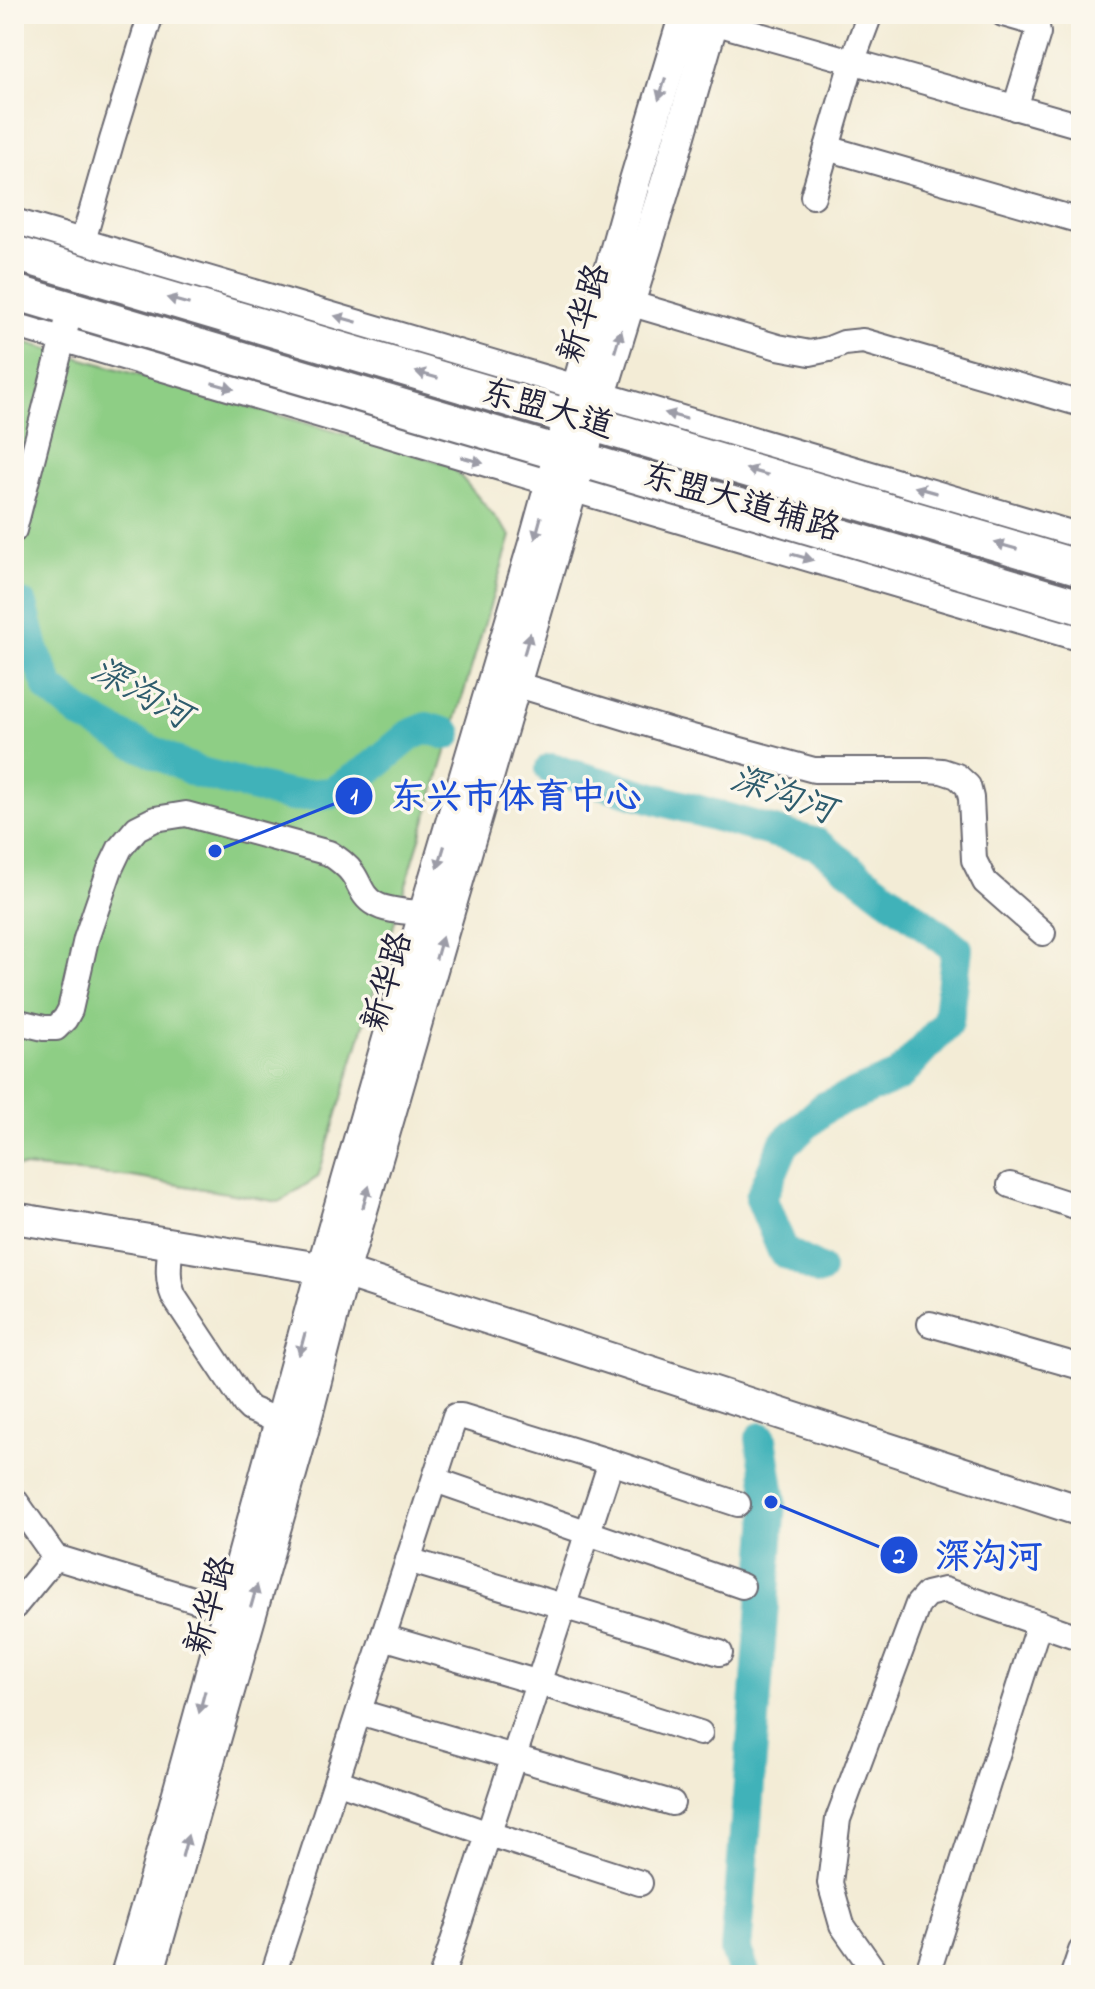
<svg xmlns="http://www.w3.org/2000/svg" width="1095" height="1989" viewBox="0 0 1095 1989" font-family="'Indie Flower','LXGW WenKai TC',sans-serif">
<style>
.green{fill:#8ece85;stroke:#587860;stroke-width:2}
.lines{fill:none;stroke-linecap:round;stroke-linejoin:round}
.river{stroke:#41b2b9;stroke-width:32}
.minor-casing{stroke:#6b6971;stroke-width:28}
.major-casing{stroke:#6b6971;stroke-width:34}
.highway-casing{stroke:#6b6971;stroke-width:38}
.minor{stroke:#fff;stroke-width:24}
.major{stroke:#fff;stroke-width:30}
.highway{stroke:#fff;stroke-width:34}
.oneway{fill:#9c9ca7}
.labels{text-anchor:middle;dominant-baseline:central;stroke-width:7;stroke-linejoin:round;paint-order:stroke}
.street-label{font-size:34px;fill:#22223b;stroke:#fbf7ec}
.water-label{font-size:36px;font-style:italic;fill:#2e5c6d;stroke:#fbf7ec}
.leader{fill:none;stroke:#1d4ed8;stroke-width:3}
.callout-dot{fill:#1d4ed8;stroke:#fbf7ec;stroke-width:3}
.mark-label{font-size:24px;text-anchor:middle;font-weight:bold;fill:#fff}
.callout-label{font-size:36px;text-anchor:middle;font-weight:bold;fill:#1d4ed8;stroke:#fbf7ec;stroke-width:7;stroke-linejoin:round;paint-order:stroke}
</style>
<rect width="100%" height="100%" fill="#fbf7ec"/>
<filter id="ink" filterUnits="userSpaceOnUse"><feTurbulence type="fractalNoise" baseFrequency=".0125" numOctaves="2"/><feDisplacementMap in="SourceGraphic" scale="16" xChannelSelector="R" yChannelSelector="G"/><feConvolveMatrix kernelMatrix="1 2 1 2 8 2 1 2 1" color-interpolation-filters="sRGB"/></filter>
<filter id="wash" filterUnits="userSpaceOnUse"><feTurbulence type="fractalNoise" baseFrequency=".006" numOctaves="4" result="noise"/><feDisplacementMap in="SourceGraphic" scale="32" xChannelSelector="R" yChannelSelector="G"/><feGaussianBlur stdDeviation="1.8" result="paint"/><feColorMatrix in="noise" values="0 0 0 0 0 0 0 0 0 0 0 0 0 0 0 0 0 1.4 0 .05"/><feComposite in="paint" operator="in"/></filter>
<g filter="url(#wash)">
<rect width="100%" height="100%" fill="#f3ecd6"/>
<path class="green" d="M14 339 451 465 511 536 318 1177 279 1202 132 1177 14 1166Z"/>
<g class="lines">
<g class="river">
<path d="M22 605 33 649 50 689 81 714 128 740 197 772 290 796 332 793 372 767 410 735 427 728 447 734"/>
<path d="M551 769 817 844 957 949 948 1022 899 1076 825 1107 784 1144 761 1198 783 1251 819 1270"/>
<path d="M745 1975 736 1950 771 1502 761 1438"/>
</g>
</g>
</g>
<g filter="url(#ink)">
<g class="lines">
<g class="minor-casing">
<g id="minor">
<path d="M1003 14 1031 22 1037 26 1038 33 1015 108"/>
<path d="M713 22 1081 126"/>
<path d="M827 148 1081 221"/>
<path d="M813 196 852 62 870 14"/>
<path d="M14 221 1081 536"/>
<path d="M83 241 112 140 151 14"/>
<path d="M629 303 778 347 810 353 829 349 844 343 863 341 1081 404"/>
<path d="M14 325 1081 639"/>
<path d="M14 530 67 323"/>
<path d="M515 684 674 732 814 770H927L942 771 957 776 968 786 971 798 974 860 985 882 1043 933"/>
<path d="M14 1021 44 1028H56L65 1019 70 1010 86 939 110 869 120 848 137 828 155 819 186 814 329 853C338 859 347 865 353 874 360 884 362 897 375 904 388 912 409 911 424 914"/>
<path d="M1010 1185 1081 1208"/>
<path d="M171 1242C169 1262 166 1278 174 1297L245 1404 250 1409 281 1422"/>
<path d="M930 1324 1081 1367"/>
<path d="M435 1480 742 1586"/>
<path d="M14 1499 55 1557 228 1610"/>
<path d="M408 1560 720 1653"/>
<path d="M14 1607 55 1557"/>
<path d="M383 1637 539 1683 700 1733"/>
<path d="M359 1712 672 1803"/>
<path d="M336 1781 489 1834 640 1883"/>
<path d="M273 1975 455 1416H461L611 1462 738 1504"/>
<path d="M442 1975 611 1462"/>
<path d="M877 1975 842 1925 830 1883 838 1819 918 1604 927 1594 944 1590 1081 1638"/>
<path d="M927 1975 1039 1623"/>
<path d="M1073 1975 1081 1951"/>
</g>
</g>
<g class="major-casing">
<g id="major">
<path d="M14 1218 344 1272 1081 1511"/>
<path d="M126 1975 153 1884 322 1268 424 914 534 543 633 187 685 14"/>
<path d="M148 1975 302 1435 344 1272 572 489 668 177 715 14"/>
</g>
</g>
<g class="highway-casing">
<g id="highway">
<path d="M14 253 1081 568"/>
<path d="M14 292 1081 607"/>
</g>
</g>
<use href="#minor" class="minor"/>
<use href="#major" class="major"/>
<use href="#highway" class="highway"/>
</g>
<defs><path id="oneway-solid" d="M-6-.8H1V-3.2L6.5 0L1 3.2V.8H-6Z" transform="scale(2)"/></defs>
<g class="oneway">
<use href="#oneway-solid" transform="translate(662 89) rotate(107)"/>
<use href="#oneway-solid" transform="translate(178 301) rotate(-164)"/>
<use href="#oneway-solid" transform="translate(346 319) rotate(-164)"/>
<use href="#oneway-solid" transform="translate(618 341) rotate(-73)"/>
<use href="#oneway-solid" transform="translate(427 375) rotate(-164)"/>
<use href="#oneway-solid" transform="translate(223 386) rotate(16)"/>
<use href="#oneway-solid" transform="translate(676 416) rotate(-164)"/>
<use href="#oneway-solid" transform="translate(472 460) rotate(16)"/>
<use href="#oneway-solid" transform="translate(757 472) rotate(-164)"/>
<use href="#oneway-solid" transform="translate(926 490) rotate(-164)"/>
<use href="#oneway-solid" transform="translate(538 528) rotate(105)"/>
<use href="#oneway-solid" transform="translate(1006 546) rotate(-164)"/>
<use href="#oneway-solid" transform="translate(802 557) rotate(16)"/>
<use href="#oneway-solid" transform="translate(527 644) rotate(-74)"/>
<use href="#oneway-solid" transform="translate(441 857) rotate(107)"/>
<use href="#oneway-solid" transform="translate(439 948) rotate(-74)"/>
<use href="#oneway-solid" transform="translate(366 1197) rotate(-74)"/>
<use href="#oneway-solid" transform="translate(302 1344) rotate(105)"/>
<use href="#oneway-solid" transform="translate(254 1596) rotate(-74)"/>
<use href="#oneway-solid" transform="translate(202 1702) rotate(105)"/>
<use href="#oneway-solid" transform="translate(185 1846) rotate(-75)"/>
</g>
</g>
<g class="labels">
<g class="street-label">
<text transform="translate(586 314) rotate(-73)">新华路</text>
<text transform="translate(547 411) rotate(16)">东盟大道</text>
<text transform="translate(741 504) rotate(16)">东盟大道辅路</text>
<text transform="translate(389 982) rotate(-74)">新华路</text>
<text transform="translate(212 1606) rotate(-74)">新华路</text>
</g>
<g class="water-label">
<text transform="translate(140 695) rotate(29)">深沟河</text>
<text transform="translate(782 797) rotate(19)">深沟河</text>
</g>
</g>
<path class="leader" d="M215 851L354 796M771 1502L899 1555"/>
<g class="callout-dot">
<circle cx="215" cy="851" r="8"/>
<circle cx="771" cy="1502" r="8"/>
<circle cx="354" cy="796" r="20"/>
<circle cx="899" cy="1555" r="20"/>
</g>
<g class="mark-label">
<text x="354" y="804">1</text>
<text x="899" y="1563">2</text>
</g>
<g class="callout-label">
<text x="516" y="808">东兴市体育中心</text>
<text x="989" y="1568">深沟河</text>
</g>
<rect width="1095" height="1989" fill="none" stroke="#fbf7ec" stroke-width="48"/>
</svg>
